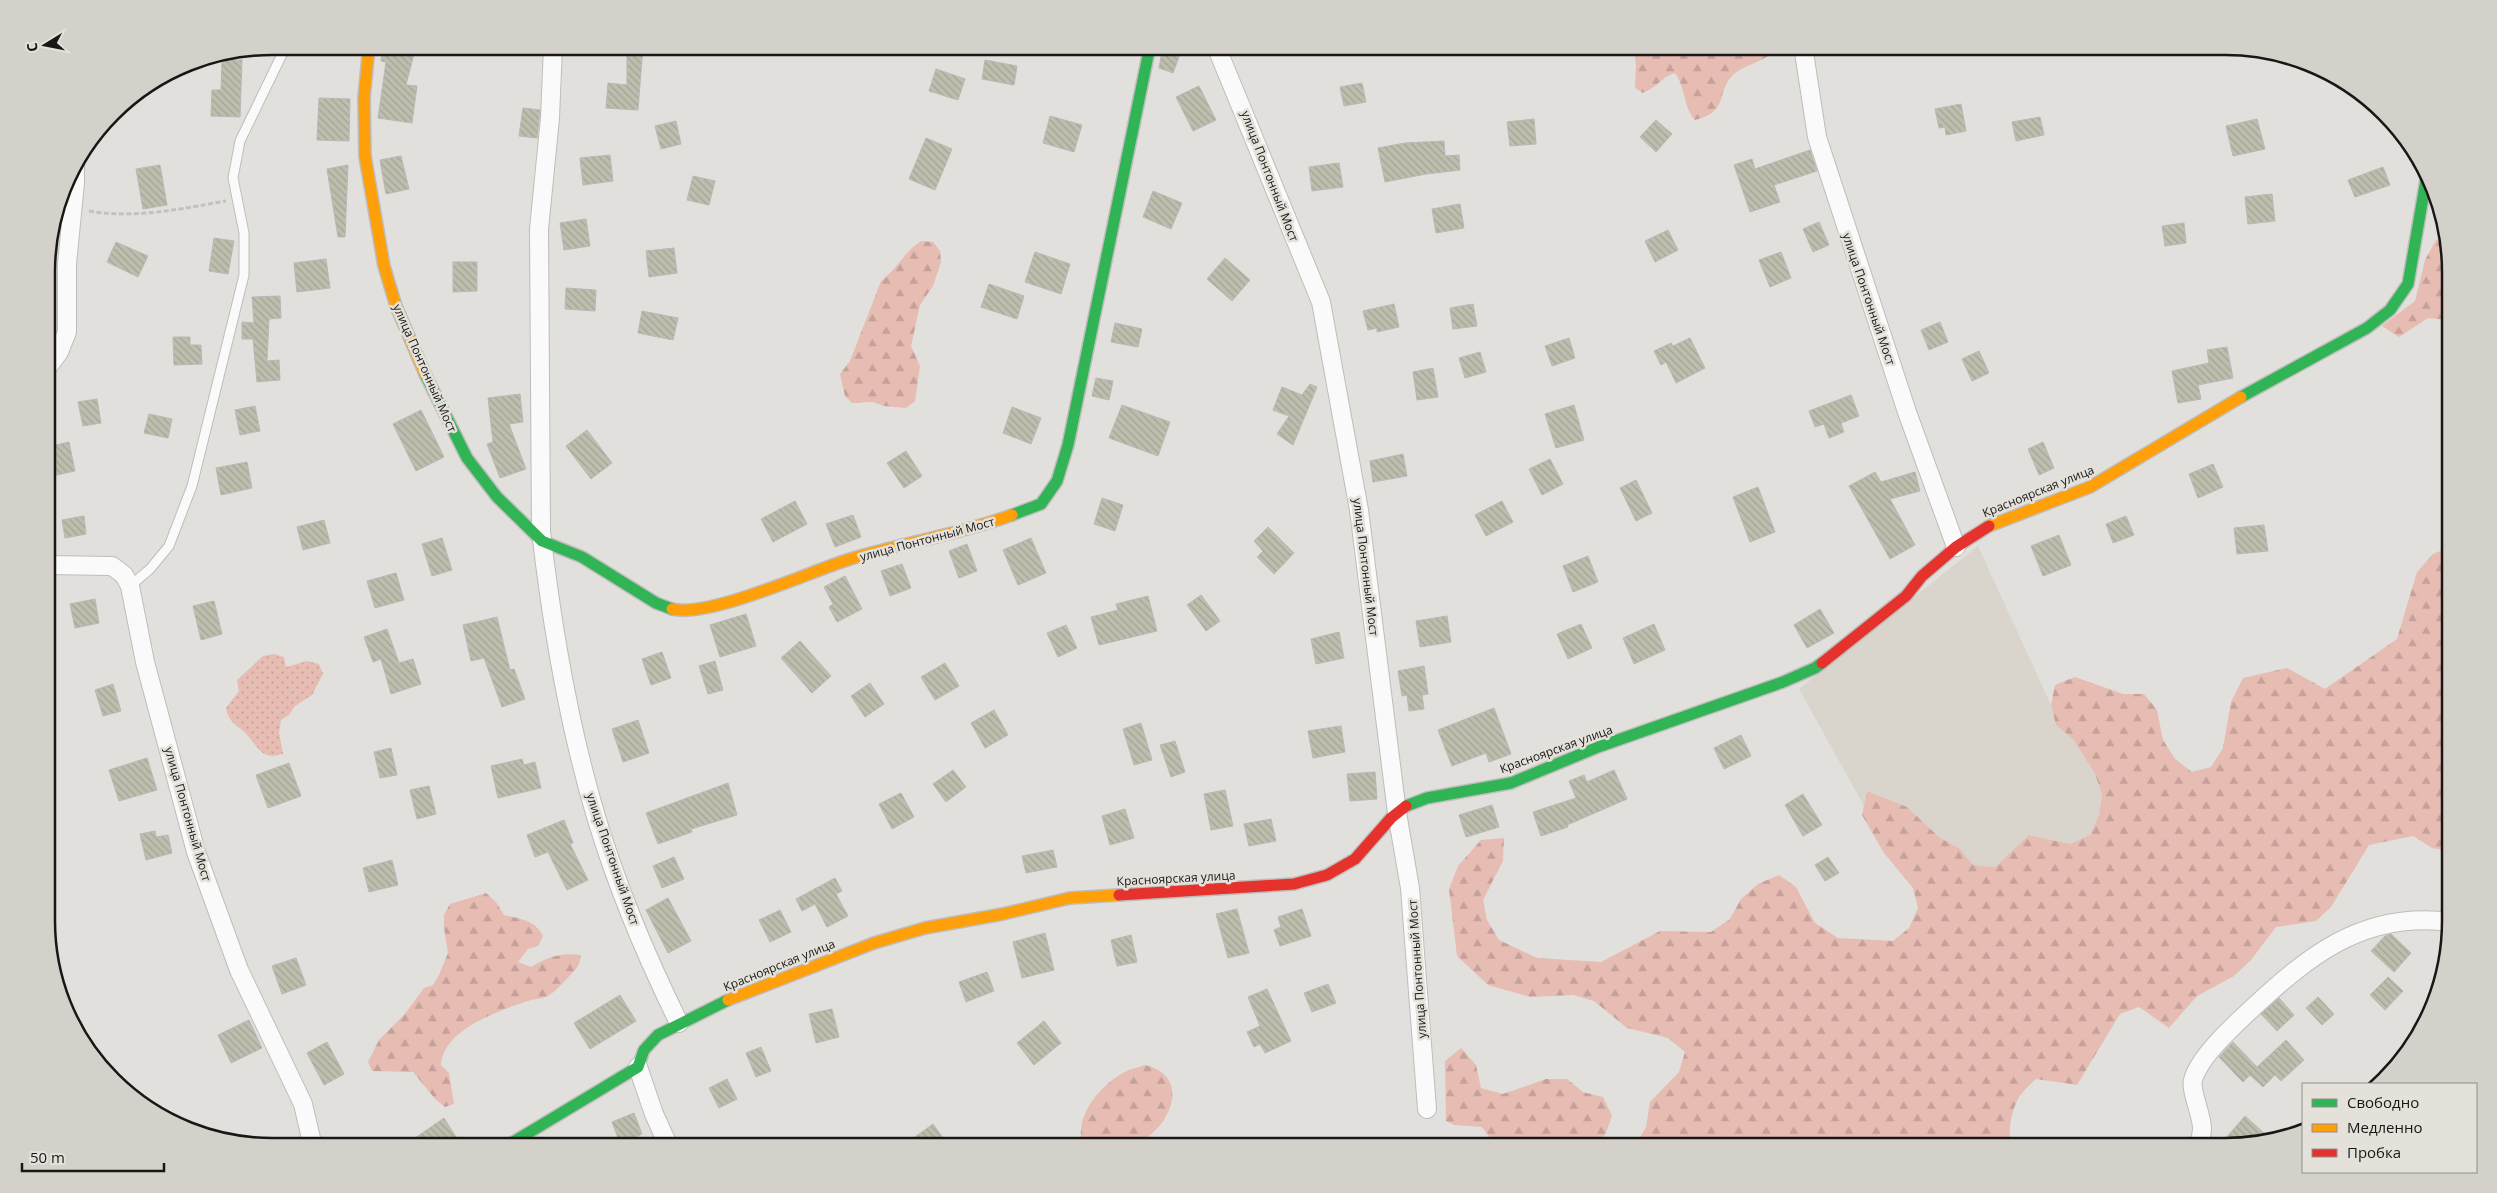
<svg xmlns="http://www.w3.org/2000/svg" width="2497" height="1193" viewBox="0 0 2497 1193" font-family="'Open Sans',sans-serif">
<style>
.built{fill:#d9d4cc}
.grass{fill:url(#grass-dots)}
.forest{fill:url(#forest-firs)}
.building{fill:url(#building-back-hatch);stroke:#b9b8b6}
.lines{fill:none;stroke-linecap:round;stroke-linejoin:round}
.lane-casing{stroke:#bebdbb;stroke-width:11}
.street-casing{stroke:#bebdbb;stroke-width:20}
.fast-casing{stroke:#bebdbb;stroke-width:14}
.slow-casing{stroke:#bebdbb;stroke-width:14}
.jam-casing{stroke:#bebdbb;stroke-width:14}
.path{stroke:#c1c1c1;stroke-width:3;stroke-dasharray:5 2.5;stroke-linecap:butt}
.lane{stroke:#fbfafa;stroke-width:9}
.street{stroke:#fbfafa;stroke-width:18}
.fast{stroke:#30b455;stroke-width:11}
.slow{stroke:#ff9f0a;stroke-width:11}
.jam{stroke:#e5322d;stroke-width:11}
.labels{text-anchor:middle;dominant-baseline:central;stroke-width:5;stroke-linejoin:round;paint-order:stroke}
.street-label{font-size:12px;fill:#181715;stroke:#e4e1db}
.rim{fill:none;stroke:#181715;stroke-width:2.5}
</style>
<defs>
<pattern id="grass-dots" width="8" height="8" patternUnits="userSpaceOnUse" patternTransform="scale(1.25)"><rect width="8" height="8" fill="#e6bcb3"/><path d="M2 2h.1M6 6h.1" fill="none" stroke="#c5a199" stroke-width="1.8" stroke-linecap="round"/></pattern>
<pattern id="forest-firs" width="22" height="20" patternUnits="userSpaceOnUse" patternTransform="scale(1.25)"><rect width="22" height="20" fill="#e6bcb3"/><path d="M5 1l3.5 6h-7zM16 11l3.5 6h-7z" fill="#c5a199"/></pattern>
<pattern id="building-back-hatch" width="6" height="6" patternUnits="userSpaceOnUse" patternTransform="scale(1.25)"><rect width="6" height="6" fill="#bfbeae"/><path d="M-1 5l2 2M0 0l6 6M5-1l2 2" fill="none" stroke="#a3a395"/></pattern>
</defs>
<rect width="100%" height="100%" fill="#e2e0dd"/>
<path class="built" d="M1978 546 2051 705 2056 725 2073 739 2095 774 2102 794 2099 815 2090 835 2070 844 2029 835 1995 867 1973 865 1959 848 1940 838 1907 807 1867 791 1864 806 1799 689Z"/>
<path class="grass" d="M274 654 284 657 286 667 307 661 319 664 323 674 312 695 295 706 289 715 281 720 279 732 283 754C262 760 260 750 248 736 238 724 230 726 226 708L239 691 237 680 263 656Z"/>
<g class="forest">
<path d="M1634 46H1777C1768 63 1744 63 1732 76 1716 93 1729 112 1695 120 1683 107 1686 88 1675 73 1662 77 1656 88 1643 93L1635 88 1636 67Z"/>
<path d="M2447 236 2449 320 2428 318 2399 337 2382 326 2415 301 2425 260 2436 240Z"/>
<path d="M921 241 933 242 940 251 941 262 933 286 920 305 911 346 920 366 915 401 906 408 884 406 873 402 852 403 845 396 840 374 850 361 881 281C897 269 905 251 921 241Z"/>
<path d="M2450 547 2451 851 2432 848 2413 836 2369 845 2331 907 2316 921 2276 927 2251 960 2234 976 2197 996 2169 1028 2139 1007 2120 1014 2077 1085 2036 1079C2032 1083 2026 1088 2022 1093 2012 1105 2007 1131 2011 1146H1635L1646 1127 1650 1102 1679 1072 1685 1052 1668 1038 1627 1028 1594 1001 1573 995 1530 997 1488 985 1457 956 1449 889 1458 866 1481 840 1504 838 1503 861 1483 900 1487 920 1499 940 1537 958 1601 962 1660 931 1711 932 1730 919 1741 899 1758 884 1779 875 1796 887 1815 923 1838 938 1893 941 1909 928 1918 908 1913 888 1884 853 1862 815 1867 791 1907 807 1940 838 1959 848 1973 865 1995 867 2029 835 2070 844 2090 835 2099 815 2102 794 2095 774 2073 739 2056 725 2051 705 2055 685 2075 677 2123 694H2144L2157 710 2163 740 2175 759 2192 772 2211 767 2223 748 2231 702 2243 678 2287 668 2325 689 2397 639 2417 572 2433 554Z"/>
<path d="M486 893 496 902 504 915C521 919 535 920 543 936L538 946 528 949 518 962 531 967C547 957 561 952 581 955 580 958 580 963 578 966 574 972 554 993 548 996 541 999 532 999 525 1002 496 1012 443 1030 441 1065L449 1073 454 1104 445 1107 436 1100 413 1072 372 1071 368 1062 379 1040 404 1015 424 988 433 985 439 975 448 953 444 928V915L450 904Z"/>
<path d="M1461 1048 1476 1065 1481 1088 1503 1094 1546 1079H1567L1583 1092 1603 1097 1612 1116 1605 1135 1588 1146H1496L1482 1127 1454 1125 1446 1121 1445 1061Z"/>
<path d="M1145 1065C1196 1077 1167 1136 1130 1146 1116 1150 1097 1147 1083 1147 1073 1118 1099 1086 1123 1073 1129 1069 1137 1068 1145 1065Z"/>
</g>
<g class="building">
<path d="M383 46H416L406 85 417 86 412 123 378 118 386 62 381 61Z"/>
<path d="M627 46H643L638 110 606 108 608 83 627 85Z"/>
<path d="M1163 46H1183L1173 73 1159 68Z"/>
<path d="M222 60H242L240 117 211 116 212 90H221Z"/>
<path d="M985 60 1017 66 1014 85 982 79Z"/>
<path d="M936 69 965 79 958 100 929 91Z"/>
<path d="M1362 83 1366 102 1344 106 1340 87Z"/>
<path d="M1199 86 1216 120 1193 131 1176 97Z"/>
<path d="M319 98 350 99 349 141 317 140Z"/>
<path d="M1961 104 1966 131 1946 135 1945 127 1939 128 1935 109Z"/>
<path d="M523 108 540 110 537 138 519 136Z"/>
<path d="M1050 116 1082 125 1074 152 1043 143Z"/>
<path d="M2040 117 2044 135 2016 141 2012 122Z"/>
<path d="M1534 119 1536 144 1510 146 1507 122Z"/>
<path d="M2257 119 2265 149 2233 156 2226 126Z"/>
<path d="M1656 120 1672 134 1656 152 1640 137Z"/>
<path d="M676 121 681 144 661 149 655 126Z"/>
<path d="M926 138 952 149 935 190 909 179Z"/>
<path d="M1444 141 1445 156 1459 155 1460 170 1426 174 1385 182 1378 148 1405 143Z"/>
<path d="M1810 150 1817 171 1774 185 1780 202 1750 212 1734 165 1752 159 1755 169Z"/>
<path d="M610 155 613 181 583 185 580 158Z"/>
<path d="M401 156 409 189 386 194 380 160Z"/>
<path d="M1339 163 1343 187 1312 191 1309 167Z"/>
<path d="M160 165 167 205 143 209 136 169Z"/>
<path d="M348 165 345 237H338L327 169Z"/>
<path d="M2383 167 2390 185 2355 197 2348 180Z"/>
<path d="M693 176 715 181 709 205 687 200Z"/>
<path d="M1153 191 1182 203 1171 229 1143 217Z"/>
<path d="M2272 194 2275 221 2248 224 2245 197Z"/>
<path d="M1460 204 1464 228 1436 233 1432 209Z"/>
<path d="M586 219 590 246 564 250 560 223Z"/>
<path d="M1819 222 1829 245 1813 252 1803 229Z"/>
<path d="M2184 223 2186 243 2165 246 2162 226Z"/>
<path d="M1668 230 1678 250 1655 262 1645 241Z"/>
<path d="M214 238 234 241 228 274 209 271Z"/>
<path d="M116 242 148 256 138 277 107 262Z"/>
<path d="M674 248 677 273 649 277 646 251Z"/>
<path d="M1035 252 1070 264 1061 294 1025 282Z"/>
<path d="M1781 252 1791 278 1770 287 1759 260Z"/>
<path d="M1225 258 1250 280 1232 301 1207 279Z"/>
<path d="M326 259 330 288 297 292 294 263Z"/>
<path d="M453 262H477V291L453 292Z"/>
<path d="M989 284 1024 296 1017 319 981 307Z"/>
<path d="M566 288 596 290 595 311 565 309Z"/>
<path d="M280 296 281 318 269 319 267 361 279 360 280 380 257 382 253 339H242V322L254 323 252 297Z"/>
<path d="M1394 304 1399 327 1377 332V328L1368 330 1363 311Z"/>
<path d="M1473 304 1477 326 1453 329 1450 308Z"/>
<path d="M642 311 678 318 673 340 638 333Z"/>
<path d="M1940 322 1948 342 1929 350 1921 330Z"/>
<path d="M1115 323 1142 329 1138 347 1111 342Z"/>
<path d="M173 337H190V345H201L202 364 174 365Z"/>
<path d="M1569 338 1575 358 1552 366 1545 346Z"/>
<path d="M1690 338 1705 368 1676 383 1666 362 1661 365 1654 351 1671 343 1673 346Z"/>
<path d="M2227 347 2233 378 2198 385 2201 399 2178 403 2172 371 2209 363 2207 350Z"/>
<path d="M1979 351 1989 373 1972 381 1962 359Z"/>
<path d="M1480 352 1486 372 1465 378 1459 358Z"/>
<path d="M1433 368 1438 397 1417 400 1413 372Z"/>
<path d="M1096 378 1113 381 1109 400 1092 396Z"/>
<path d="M1310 384 1317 387 1293 445 1277 434 1289 416 1273 410 1282 387 1302 395Z"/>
<path d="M520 394 523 422 509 424 526 469 500 478 487 444 493 442 488 398Z"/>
<path d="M1851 395 1859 416 1841 423 1844 432 1829 438 1824 424 1815 427 1809 411Z"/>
<path d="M97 399 101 423 83 426 78 402Z"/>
<path d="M1122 405 1170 422 1158 456 1109 438Z"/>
<path d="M1574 405 1584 440 1556 448 1545 414Z"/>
<path d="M255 406 260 431 240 435 235 410Z"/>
<path d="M1012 407 1041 418 1031 444 1003 433Z"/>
<path d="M421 410 444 457 416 471 393 424Z"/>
<path d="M149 414 172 419 168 438 144 433Z"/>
<path d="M587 430 612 463 591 479 566 446Z"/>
<path d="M69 442 75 471 52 476 47 447Z"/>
<path d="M2043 442 2054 468 2039 475 2028 449Z"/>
<path d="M906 451 922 476 904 488 887 463Z"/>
<path d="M1403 454 1407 476 1373 482 1370 461Z"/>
<path d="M1550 459 1563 484 1542 495 1529 469Z"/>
<path d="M247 462 252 488 221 495 216 468Z"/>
<path d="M2213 464 2223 487 2198 498 2189 474Z"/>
<path d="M1875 472 1881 482 1915 472 1920 491 1890 499 1915 545 1890 559 1849 486Z"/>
<path d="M1636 480 1652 513 1636 521 1620 488Z"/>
<path d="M1758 487 1775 532 1750 542 1733 497Z"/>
<path d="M1102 498 1123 505 1115 531 1094 524Z"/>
<path d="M795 501 807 524 773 542 761 519Z"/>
<path d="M1502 501 1513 522 1486 536 1475 515Z"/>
<path d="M853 515 861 537 835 547 826 524Z"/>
<path d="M84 516 86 534 65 538 62 520Z"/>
<path d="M2126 516 2134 535 2113 543 2106 524Z"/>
<path d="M324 520 330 543 303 550 297 527Z"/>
<path d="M2264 525 2268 551 2237 554 2234 528Z"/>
<path d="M1268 527 1294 553 1274 574 1257 557 1263 551 1254 541Z"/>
<path d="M2059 535 2071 565 2043 576 2031 546Z"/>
<path d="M442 538 452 570 432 576 422 544Z"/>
<path d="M1031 538 1046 573 1018 585 1003 550Z"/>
<path d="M967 544 977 571 959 578 949 551Z"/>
<path d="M1588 556 1598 582 1573 592 1563 566Z"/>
<path d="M902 564 911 588 890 596 881 571Z"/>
<path d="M396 573 404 600 375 608 367 581Z"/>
<path d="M845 576 862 609 837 622 829 607 833 604 824 587Z"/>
<path d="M1201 595 1220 621 1206 631 1187 605Z"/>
<path d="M1148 596 1157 631 1099 645 1091 617 1118 610 1116 604Z"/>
<path d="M95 599 99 623 75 628 70 604Z"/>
<path d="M214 601 222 634 201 640 193 606Z"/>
<path d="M1820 609 1834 633 1807 648 1794 625Z"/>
<path d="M746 614 756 646 720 657 710 625Z"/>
<path d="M1447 616 1451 642 1420 647 1416 621Z"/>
<path d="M497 617 510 670 514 669 525 699 502 707 484 658 471 661 463 625Z"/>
<path d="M1581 624 1592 648 1568 659 1557 634Z"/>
<path d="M1654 624 1665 650 1634 664 1623 638Z"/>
<path d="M1066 625 1077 648 1058 657 1047 633Z"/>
<path d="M387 629 399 663 413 659 421 684 391 694 381 659 373 662 364 637Z"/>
<path d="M1339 632 1344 658 1316 664 1311 639Z"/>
<path d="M800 641 831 676 812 693 781 658Z"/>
<path d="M662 652 671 678 651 685 642 659Z"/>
<path d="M715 661 723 690 708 694 699 666Z"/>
<path d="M945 663 959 686 935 700 921 677Z"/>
<path d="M1424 666 1428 694 1422 695 1424 709 1409 711 1407 695 1402 696 1398 671Z"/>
<path d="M870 683 884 704 865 717 851 696Z"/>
<path d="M113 684 121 711 103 716 95 690Z"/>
<path d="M1494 708 1511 754 1489 762 1486 753 1452 766 1438 730Z"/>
<path d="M994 710 1008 735 985 748 971 723Z"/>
<path d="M638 720 649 753 623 762 612 729Z"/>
<path d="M1141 723 1152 760 1134 765 1123 729Z"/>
<path d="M1341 726 1345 752 1313 758 1308 731Z"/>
<path d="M1741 735 1751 756 1724 769 1714 748Z"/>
<path d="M1175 741 1185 772 1171 777 1160 745Z"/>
<path d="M391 748 397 775 380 778 374 752Z"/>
<path d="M147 758 157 790 119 801 109 770Z"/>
<path d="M522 759 524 765 535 762 541 788 498 798 491 766Z"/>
<path d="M289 763 301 796 268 808 256 775Z"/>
<path d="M953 770 966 787 946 802 933 784Z"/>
<path d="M1614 770 1627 799 1567 825 1568 827 1541 836 1533 812 1576 798 1569 781 1584 775 1587 782Z"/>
<path d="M1375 772 1377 799 1350 801 1347 774Z"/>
<path d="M728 783 737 815 691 829 692 832 658 844 646 813Z"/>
<path d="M429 786 436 814 417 819 410 790Z"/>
<path d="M1225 790 1233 826 1211 830 1204 794Z"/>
<path d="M901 793 914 817 892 829 879 804Z"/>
<path d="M1803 794 1822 825 1803 836 1785 805Z"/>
<path d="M1492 805 1499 827 1466 837 1459 815Z"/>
<path d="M1125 809 1134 838 1110 845 1102 816Z"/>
<path d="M1271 819 1276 841 1249 846 1244 824Z"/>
<path d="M564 820 573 843 570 844 588 880 567 890 548 852 535 857 527 835Z"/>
<path d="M155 831 156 837 168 835 172 853 146 860 140 834Z"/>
<path d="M1053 850 1057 867 1026 873 1022 856Z"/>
<path d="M674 857 684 879 662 888 653 866Z"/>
<path d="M1828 857 1839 873 1825 881 1815 865Z"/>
<path d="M392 860 398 885 369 892 363 868Z"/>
<path d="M835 878 842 891 836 894 848 916 827 927 815 904 802 911 796 899Z"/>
<path d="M668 898 691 941 668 953 646 910Z"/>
<path d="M1237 909 1249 953 1228 958 1216 914Z"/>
<path d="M1302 909 1311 936 1280 946 1274 930 1281 927 1278 917Z"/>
<path d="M780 910 791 932 770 942 759 920Z"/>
<path d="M1045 933 1054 970 1022 978 1013 942Z"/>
<path d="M2391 934 2411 953 2394 972 2371 951 2385 936Z"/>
<path d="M1131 935 1137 962 1117 966 1111 940Z"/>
<path d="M296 958 306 985 282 994 272 966Z"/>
<path d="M987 972 994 991 966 1002 959 982Z"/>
<path d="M2388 977 2403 991 2385 1010 2370 995Z"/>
<path d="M1328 984 1336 1003 1312 1012 1304 993Z"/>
<path d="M1267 989 1291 1041 1265 1053 1260 1044 1254 1047 1247 1032 1260 1026 1248 997Z"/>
<path d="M620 995 636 1021 590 1049 574 1023Z"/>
<path d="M2318 997 2334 1014 2322 1025 2306 1008Z"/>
<path d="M2279 998 2294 1015 2277 1031 2261 1014Z"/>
<path d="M832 1009 839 1037 816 1043 809 1014Z"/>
<path d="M249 1020 262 1048 231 1063 218 1035Z"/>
<path d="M1044 1021 1061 1043 1034 1065 1017 1043Z"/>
<path d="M2286 1040 2304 1060 2281 1081 2275 1075 2263 1087 2250 1075 2243 1082 2219 1057 2233 1042 2257 1067Z"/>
<path d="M327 1042 344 1074 324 1085 307 1053Z"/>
<path d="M761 1047 771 1071 756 1077 746 1053Z"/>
<path d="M727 1079 737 1099 719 1108 709 1088Z"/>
<path d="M634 1113 642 1134 620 1143 612 1122Z"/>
<path d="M2245 1116 2264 1133 2256 1143 2240 1146H2219Z"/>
<path d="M444 1118 456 1137 442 1147H402Z"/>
<path d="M933 1124 949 1147H901Z"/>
</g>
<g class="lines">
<g class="lane-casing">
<g id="lane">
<path d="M60 209 73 208"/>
<path d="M130 586 150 569 169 546 192 486 244 275V233L233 178 240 141 286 46"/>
</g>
</g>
<g class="street-casing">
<g id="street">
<path d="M553 46 550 118 539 229 541 531C552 627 569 727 597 820 618 889 647 958 679 1023"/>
<path d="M1216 46 1321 302 1359 510 1397 813 1410 888 1427 1109"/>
<path d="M1803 46 1817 137 1907 412 1956 547"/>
<path d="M47 368 59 352 67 332V264L75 183V165"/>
<path d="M47 565 112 566 124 575 130 586 145 662 196 852 239 970 303 1104 313 1147"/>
<path d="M638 1067 654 1114 669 1147"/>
<path d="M2198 1146C2200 1141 2202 1134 2202 1128 2202 1115 2190 1090 2193 1080 2199 1058 2229 1030 2245 1015 2306 958 2361 910 2451 922"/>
</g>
</g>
<g class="fast-casing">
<g id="fast">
<path d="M425 374 467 458 497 497 542 541 582 557 656 603 672 609"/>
<path d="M2241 397 2367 328 2390 310 2408 284 2427 174"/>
<path d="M1012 515 1041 504 1057 481 1068 445 1150 46"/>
<path d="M1406 806 1427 798 1511 783 1598 747 1783 682 1815 668 1822 663"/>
<path d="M505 1147 638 1067 644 1050 658 1035 728 1000"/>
</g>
</g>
<g class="slow-casing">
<g id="slow">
<path d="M369 46 364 98 365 156 384 266 396 306 425 374"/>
<path d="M1989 526 2090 487 2241 397"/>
<path d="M672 609C709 618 807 573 847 560 901 543 958 535 1012 515"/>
<path d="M728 1000 874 943 925 928 1003 914 1070 898 1119 895"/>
</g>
</g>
<g class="jam-casing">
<g id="jam">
<path d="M1822 663 1906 596 1922 576 1956 547 1989 526"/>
<path d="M1119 895 1294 884 1327 875 1355 859 1391 818 1406 806"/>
</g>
</g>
<path class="path" d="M89 211C135 219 180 209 226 201"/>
<use href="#lane" class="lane"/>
<use href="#street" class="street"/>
<use href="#fast" class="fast"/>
<use href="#slow" class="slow"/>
<use href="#jam" class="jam"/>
</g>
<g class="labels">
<g class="street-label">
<text transform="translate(1270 176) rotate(69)">улица Понтонный Мост</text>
<text transform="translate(1869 299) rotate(71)">улица Понтонный Мост</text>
<text transform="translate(425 368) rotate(66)">улица Понтонный Мост</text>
<text transform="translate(2038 491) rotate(-22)">Красноярская улица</text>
<text transform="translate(927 539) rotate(-15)">улица Понтонный Мост</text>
<text transform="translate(1366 567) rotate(83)">улица Понтонный Мост</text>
<text transform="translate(1556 749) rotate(-20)">Красноярская улица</text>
<text transform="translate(188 814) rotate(74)">улица Понтонный Мост</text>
<text transform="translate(613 859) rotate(71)">улица Понтонный Мост</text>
<text transform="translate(1176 878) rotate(-3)">Красноярская улица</text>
<text transform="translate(779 965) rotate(-22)">Красноярская улица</text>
<text transform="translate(1417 969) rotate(-94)">улица Понтонный Мост</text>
</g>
</g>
<path d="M0 0H2497V1193H0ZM272 55H2225A217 217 0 0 1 2442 272V921A217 217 0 0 1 2225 1138H272A217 217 0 0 1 55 921V272A217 217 0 0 1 272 55Z" fill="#d4d1cb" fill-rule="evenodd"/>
<path class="rim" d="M272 55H2225A217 217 0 0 1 2442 272V921A217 217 0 0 1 2225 1138H272A217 217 0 0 1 55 921V272A217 217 0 0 1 272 55Z"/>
<rect x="2302" y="1083" width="175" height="90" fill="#e4e1db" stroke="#92908c"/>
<rect x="2312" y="1099" width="25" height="8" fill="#30b455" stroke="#92908c"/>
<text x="2347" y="1108" font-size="15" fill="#181715">Свободно</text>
<rect x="2312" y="1124" width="25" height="8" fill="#ff9f0a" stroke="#92908c"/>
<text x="2347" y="1133" font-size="15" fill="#181715">Медленно</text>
<rect x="2312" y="1149" width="25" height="8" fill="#e5322d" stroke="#92908c"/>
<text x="2347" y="1158" font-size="15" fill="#181715">Пробка</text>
<g transform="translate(45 45) rotate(260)" stroke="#e4e1db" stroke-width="4" paint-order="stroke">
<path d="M0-4L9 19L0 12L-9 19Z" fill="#181715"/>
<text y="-8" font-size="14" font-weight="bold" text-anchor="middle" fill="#181715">С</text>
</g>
<path d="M22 1163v8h142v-8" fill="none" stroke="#181715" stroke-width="2.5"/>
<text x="30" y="1163" font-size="15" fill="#181715" stroke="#e4e1db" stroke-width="4" paint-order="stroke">50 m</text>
</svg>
